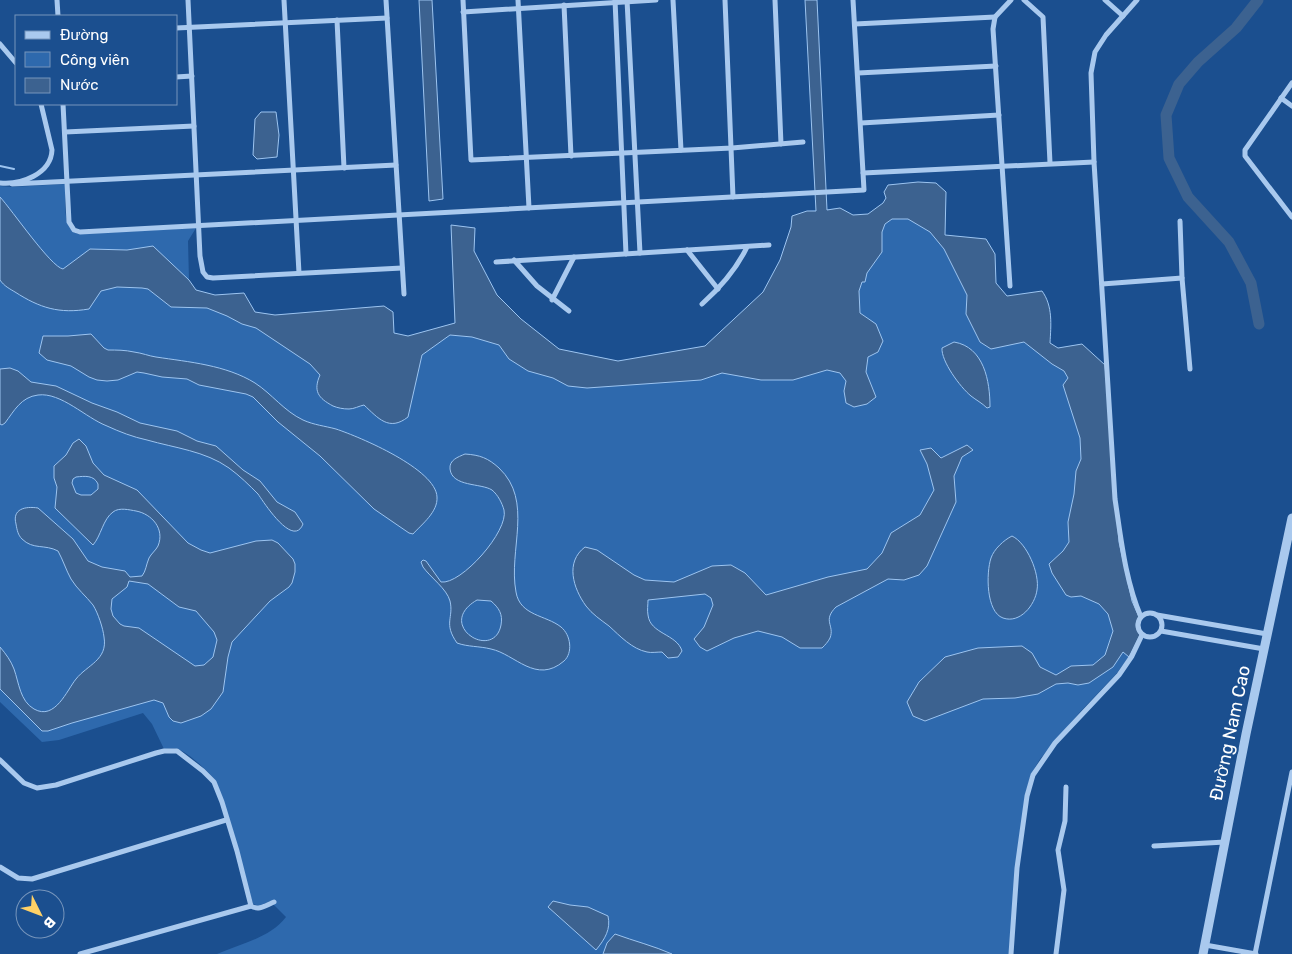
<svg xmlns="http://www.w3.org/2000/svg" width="1292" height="954" viewBox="0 0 1292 954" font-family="Rubik,sans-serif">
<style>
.green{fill:#2e69ad}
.water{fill:#3c6290;stroke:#9cc4f0;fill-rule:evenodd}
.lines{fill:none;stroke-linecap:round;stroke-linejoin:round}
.stream{stroke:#9cc4f0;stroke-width:2}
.river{stroke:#3c6290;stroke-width:11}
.minor{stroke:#a9c9ee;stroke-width:5}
.tertiary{stroke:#a9c9ee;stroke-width:9}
.labels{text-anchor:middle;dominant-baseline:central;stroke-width:4;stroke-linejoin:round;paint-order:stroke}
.street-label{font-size:18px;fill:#fff;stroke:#1b4f8f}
</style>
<rect width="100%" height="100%" fill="#1b4f8f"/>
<path class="green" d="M918 182 936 183 946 192 945 235 986 239 995 254 996 283 1007 296 1042 291C1053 306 1051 325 1050 343L1058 348 1082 344 1119 542 1132 601 1139 617C1135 623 1135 628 1140 635L1130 655 1117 673 1080 712 1040 759 1031 774 1025 796 1009 954H217C240 944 270 938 286 917L270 901 259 906 253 904 216 781C209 772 188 752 177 749 173 748 168 749 164 749L152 724 143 713 59 740 42 742 0 702V186L12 187 65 184C66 198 61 228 78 234L196 228 188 241 189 280 196 290 215 295 244 293 255 312 275 315 384 306 393 312 394 333 408 336 455 323 451 225 475 228 474 251 497 295 521 319 559 349 618 361 705 346 763 292 780 260 791 227 792 216 807 211 840 208 853 215 868 214 883 203 886 198 884 192 888 185Z"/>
<g class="water">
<path d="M419 0H432L443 199 429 201Z"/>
<path d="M805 0H817L827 210 840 208 853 215 868 214 883 203 886 198 884 192 888 185 918 182 936 183 946 192 945 235 986 239 995 254 996 283 1007 296 1042 291C1053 306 1051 325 1050 343L1058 348 1082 344 1105 365 1119 542 1132 601 1139 617C1135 623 1135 628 1140 635L1129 657 1123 652 1113 667 1089 683 1078 685 1068 683 1056 684 1038 694 1015 698 983 699 925 721 913 716 907 702 919 682 945 657 978 648 1022 646 1032 653 1040 667 1056 675 1071 666 1093 665 1105 655 1113 631 1108 614 1099 604 1081 596 1071 597 1066 595 1052 573 1049 564 1063 551 1069 542 1068 522 1074 494 1076 471 1081 459 1080 438 1063 385 1068 378 1064 371 1052 364 1024 342 991 349 980 342 966 314 967 295 944 249 930 232 908 219H892L885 224 882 232V252L867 273 865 282H862L859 291 860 313 876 324 883 341 878 352 868 357 866 372 876 397 867 404 854 407 846 403 844 391 846 381 840 373 827 370 793 380H761L722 373 701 380 587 388 568 386 553 378 528 371 509 359 499 345 472 337 450 335 422 355 408 417C389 432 378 418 364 405 359 406 354 409 349 409 343 409 338 408 333 406 318 398 313 391 320 375L310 364 256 328 242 324 227 316 207 308 171 307 148 289 142 288 117 287 101 291 89 309C59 314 40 308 15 292 10 289 4 286 0 280V197C12 210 51 267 63 269L90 249 127 250 153 246 189 280 196 290 215 295 244 293 255 312 275 315 384 306 393 312 394 333 408 336 455 323 451 225 475 228 474 251 497 295 521 319 559 349 618 361 705 346 763 292 780 260 791 227 792 216 807 211H816Z"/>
<path d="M261 112H276L279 135 277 157 257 159 253 155 255 119Z"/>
<path d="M91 334 104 348 108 350C117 350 125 350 134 352 142 353 149 356 156 357 189 362 226 365 255 383 272 394 284 411 303 420 314 425 325 426 336 429 360 437 436 469 437 497 438 512 422 524 413 534L409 533 374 509 320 456 278 422 253 397 246 394 199 385 187 379 162 377 144 373 137 372 118 380 107 381 97 380 89 377 71 366 47 360 39 353 43 336H68Z"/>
<path d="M954 342C984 347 990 381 990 407L987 408C982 403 976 400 971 396 960 387 941 361 942 348Z"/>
<path d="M10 368 18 371 31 382 56 386 92 403 117 412 140 423 177 431 197 441 216 446 243 470 260 481 277 502 295 512 303 524C293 549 263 501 258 494 249 485 240 476 229 468 205 451 175 448 147 440 133 437 120 432 107 426 86 418 61 392 38 395 21 397 14 411 5 423L2 425 0 424V369Z"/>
<path d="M79 439 86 446 93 463 104 475 137 490 188 543 201 550 210 553 256 541 272 540 278 543 293 559 295 564V572L292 583 289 587 270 601 232 642 228 657 223 692 211 709 201 716 181 723 173 721 169 717 163 703 154 700 72 723 48 731H42L0 689V647C6 654 11 661 14 669 19 683 20 701 34 709 55 721 67 690 76 679 87 665 108 660 104 637 103 628 98 613 93 605 86 596 77 589 71 579 66 570 63 560 58 551 45 544 33 550 22 539 18 535 17 530 16 524 12 509 25 506 38 508L73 539 88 561 102 567 125 571 130 577 142 576C146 571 146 565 149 558 151 554 156 550 158 546 165 529 152 514 136 511 130 510 119 507 113 512 103 519 101 536 93 545L55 508 57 487 54 478V466L66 455 73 443ZM76 477C85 476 94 475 98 484V489L91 495H81L76 493 72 483 73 479ZM129 581 148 584 179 607 196 611 214 632 217 640 213 657 204 665 195 666 139 628 124 626 120 624 113 616 111 609 112 599 127 587Z"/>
<path d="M967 445 973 450 962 457 954 476 956 502 927 566 919 575 904 580 888 579 836 607C822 621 835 625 830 638 828 642 825 645 822 648H800L782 637 758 631 734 638 707 651 700 647 694 639 704 627 713 605 711 598 705 594 648 600C648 605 647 610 648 615 650 634 677 634 682 651L678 657 668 658 662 652C657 652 651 653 647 652 632 649 620 636 609 626 601 620 592 614 586 606 573 588 565 562 585 547L597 550 634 575 645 580 674 582 712 566 731 565 745 573 766 595 828 577 867 569 882 553 891 533 920 515 934 490 927 464 920 450 931 448 941 458Z"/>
<path d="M465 454C480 455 488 458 499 468 534 501 508 550 516 592 520 616 546 615 561 627 571 635 573 653 564 661 536 685 515 654 491 649 479 646 468 647 457 643 443 623 454 618 450 601 447 589 430 577 423 567L421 562 423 560 426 561 441 582C461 585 509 531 504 510 502 503 498 495 492 490 481 483 452 487 450 469 449 460 458 457 465 454ZM477 600 491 601C499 608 503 614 501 625 494 662 434 625 477 600Z"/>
<path d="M1012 536C1027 543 1040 574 1037 590 1035 605 1020 624 1003 618 986 612 986 573 991 558 994 549 1004 540 1012 536Z"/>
<path d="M553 901 570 905 588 907 608 916C611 929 605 939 596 950L548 907Z"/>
<path d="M615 934C634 941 654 946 672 954H603L607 943Z"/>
</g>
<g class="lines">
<path class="stream" d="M0 166 14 169"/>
<path class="river" d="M1258 0 1236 28 1198 62 1179 84 1166 115 1169 158 1188 197 1229 242 1251 283 1259 324"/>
<g class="minor">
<path d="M57 0 58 16"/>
<path d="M188 0 200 256 203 272 207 277 213 278 402 268"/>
<path d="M284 0 299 273"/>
<path d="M386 0 404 294"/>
<path d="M463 0 471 160 732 148 803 142"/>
<path d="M518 0 529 208"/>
<path d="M615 0 626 254"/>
<path d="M627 0 640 253"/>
<path d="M673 0 681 150"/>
<path d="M725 0 733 197"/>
<path d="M775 0 781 144"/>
<path d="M1024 0 1043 17 1050 163"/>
<path d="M1105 0 1123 16"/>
<path d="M1137 0 1106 35 1095 52 1091 73 1094 162 1115 499C1121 538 1125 580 1141 617"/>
<path d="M564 5 571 156"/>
<path d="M463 12 656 0"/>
<path d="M337 20 344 168"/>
<path d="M855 24 995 17"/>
<path d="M176 28 387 18"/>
<path d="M0 44 16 63"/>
<path d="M858 73 996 66"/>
<path d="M176 77 192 76"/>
<path d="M1292 83 1245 150V156L1292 217"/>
<path d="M1281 98 1292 106"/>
<path d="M63 104 69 222 74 230 80 232 864 190 853 0"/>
<path d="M861 123 999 115"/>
<path d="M65 132 194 126"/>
<path d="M863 173 1094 162"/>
<path d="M0 183C21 185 51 174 52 150L41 104"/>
<path d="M12 184 396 165"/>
<path d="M1180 221 1182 278 1190 369"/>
<path d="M687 250 718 289"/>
<path d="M514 260 537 286 569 311"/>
<path d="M496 262 769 245"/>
<path d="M1102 284 1182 278"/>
<path d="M1010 286 993 29 995 17 1011 0"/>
<path d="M552 300 574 257"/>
<path d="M702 304C721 287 736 270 747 247"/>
<circle cx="1150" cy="625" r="12"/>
<path d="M1157 615 1267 634"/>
<path d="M1161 631 1264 649"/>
<path d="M0 760 24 783 37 788 56 785 156 753 164 751H177L203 771 214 782 222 802 237 851 251 906C259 911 266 905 274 902"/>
<path d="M1154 846 1225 842"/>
<path d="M0 867 18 878 32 879 226 820"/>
<path d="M1205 945 1256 954"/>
<path d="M80 954 251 906"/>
<path d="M1011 954 1017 868 1027 796 1033 775 1055 743 1119 675 1132 656 1142 635"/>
<path d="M1056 954 1064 890 1058 850 1065 821 1066 787"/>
<path d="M1255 954 1292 772"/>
</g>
<path class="tertiary" d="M1203 954 1246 734 1292 518"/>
</g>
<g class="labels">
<g class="street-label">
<text transform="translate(1230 733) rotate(-78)">Đường Nam Cao</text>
</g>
</g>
<rect x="15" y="15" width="162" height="90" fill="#1b4f8f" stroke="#7695bc"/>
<rect x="25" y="31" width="25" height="8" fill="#a9c9ee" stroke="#7695bc"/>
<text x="60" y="40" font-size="15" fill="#ffffff">Đường</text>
<rect x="25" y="52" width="25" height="15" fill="#2e69ad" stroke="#7695bc"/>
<text x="60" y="65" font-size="15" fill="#ffffff">Công viên</text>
<rect x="25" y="78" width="25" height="15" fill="#3c6290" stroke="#7695bc"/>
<text x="60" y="90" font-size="15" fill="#ffffff">Nước</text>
<g transform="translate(40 914) rotate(132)"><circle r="24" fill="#1b4f8f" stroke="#7695bc"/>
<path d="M0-4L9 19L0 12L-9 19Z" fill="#ffd166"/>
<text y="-8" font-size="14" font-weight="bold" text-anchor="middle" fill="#ffffff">B</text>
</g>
</svg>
